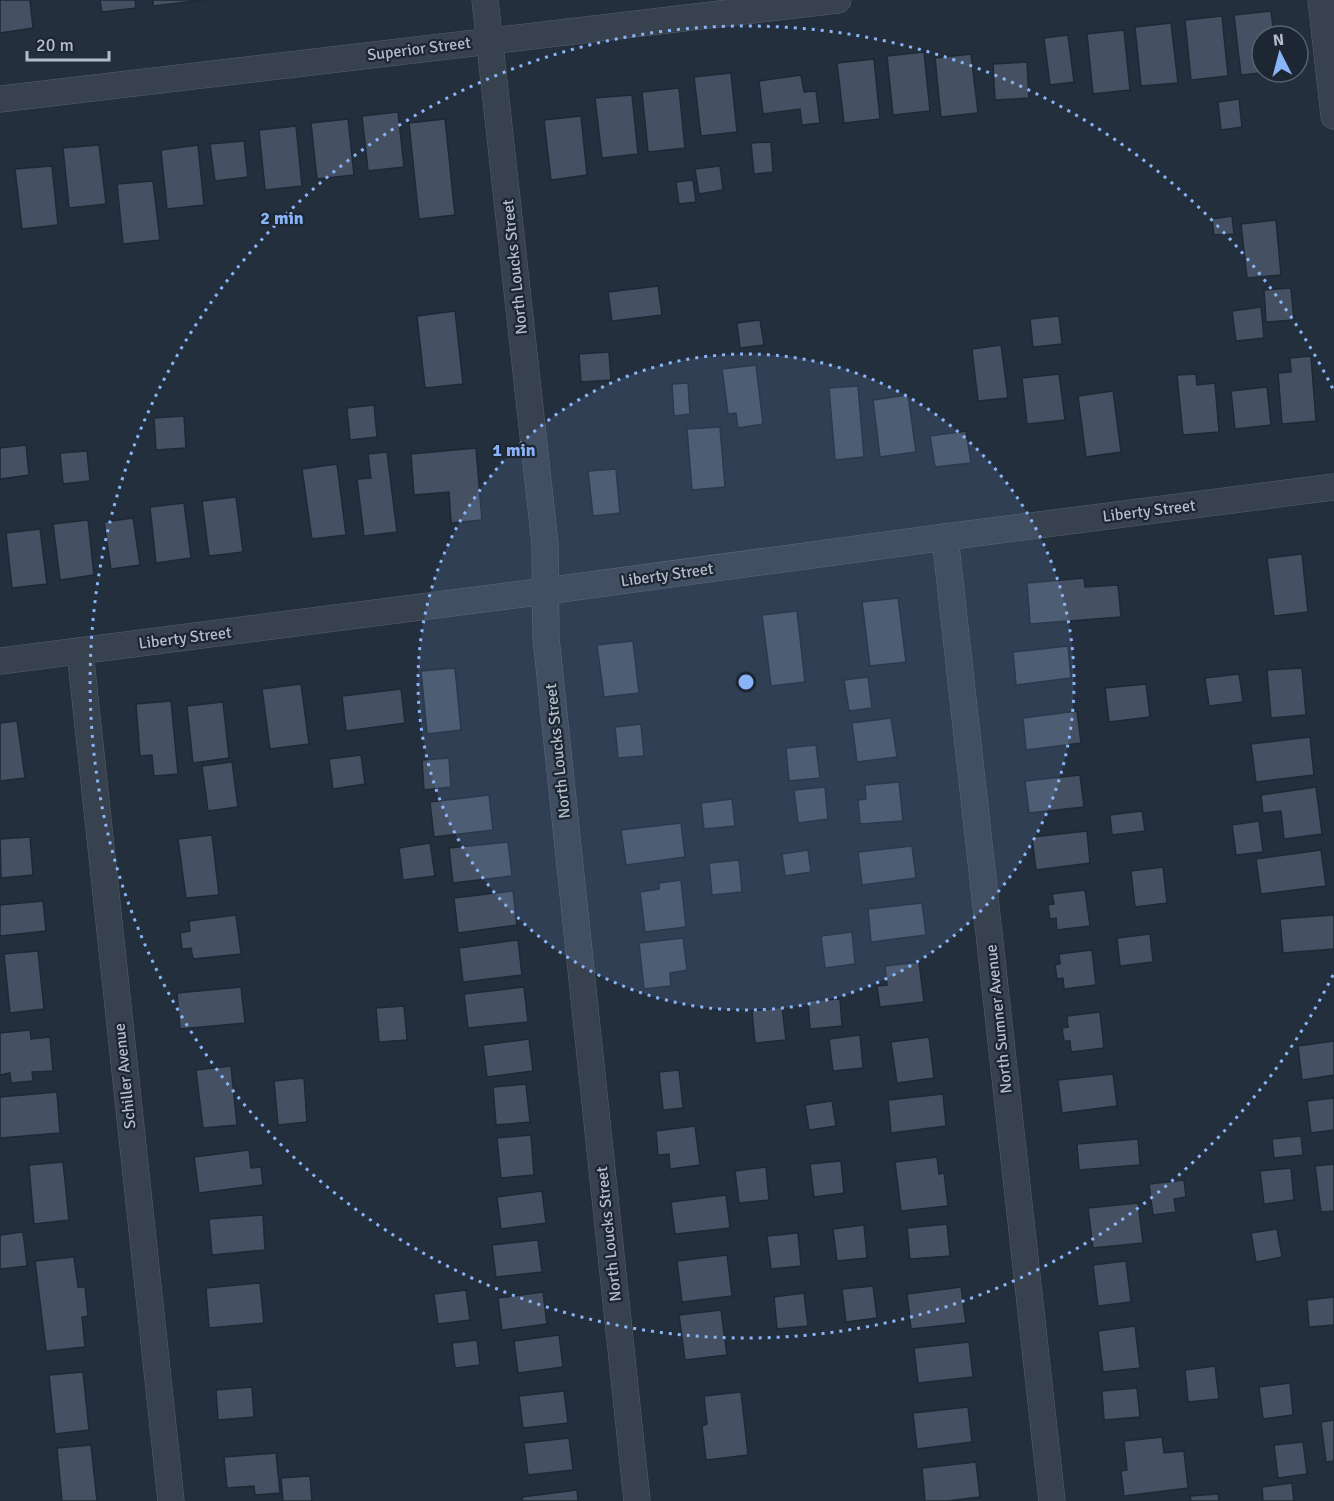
<svg xmlns="http://www.w3.org/2000/svg" width="1334" height="1501" viewBox="0 0 1334 1501" font-family="Signika,sans-serif">
<style>
.building{fill:#455162;stroke:#1f2835;stroke-width:1.5}
.lines{fill:none;stroke-linecap:round;stroke-linejoin:round}
.minor-casing{stroke:#565f6c;stroke-width:27}
.minor{stroke:#38414e;stroke-width:26}
.ring{fill:none;stroke:#8ab4f8;stroke-width:3;stroke-dasharray:3 6}
.labels{text-anchor:middle;dominant-baseline:central;stroke-width:4.5;stroke-linejoin:round;paint-order:stroke}
.street-label{font-size:16px;fill:#b4bcc9;stroke:#1d2633}
.centre{fill:#8ab4f8;stroke:#1d2633;stroke-width:3}
.ring-label{font-size:18px;text-anchor:middle;font-weight:bold;fill:#8ab4f8;stroke:#1d2633;stroke-width:4.5;stroke-linejoin:round;paint-order:stroke}
</style>
<rect width="100%" height="100%" fill="#242f3e"/>
<g class="building">
<path d="M0 0H30L33 28 0 33Z"/>
<path d="M100 0H135L136 8 102 12Z"/>
<path d="M153 0H205L153 6Z"/>
<path d="M1271 11 1274 36H1262V72H1269L1241 75 1234 15Z"/>
<path d="M1222 16 1228 76 1191 80 1185 20Z"/>
<path d="M1171 23 1178 83 1141 86 1135 27Z"/>
<path d="M1124 30 1130 90 1093 94 1087 34Z"/>
<path d="M1068 35 1074 82 1050 85 1044 38Z"/>
<path d="M924 52 930 111 893 115 887 56Z"/>
<path d="M971 54 978 113 941 117 935 58Z"/>
<path d="M874 59 880 119 844 123 837 63Z"/>
<path d="M1027 62 1029 98 995 100 993 64Z"/>
<path d="M731 73 737 132 701 136 694 77Z"/>
<path d="M801 75 804 92 816 91 820 123 802 125 800 109 763 114 759 81Z"/>
<path d="M679 88 685 148 648 152 642 92Z"/>
<path d="M632 95 638 154 602 158 595 98Z"/>
<path d="M1239 99 1242 127 1221 130 1218 102Z"/>
<path d="M398 112 404 167 368 171 362 116Z"/>
<path d="M581 116 587 175 551 180 544 120Z"/>
<path d="M348 119 354 175 317 179 311 123Z"/>
<path d="M445 119 455 215 419 219 409 123Z"/>
<path d="M296 126 302 186 265 190 259 130Z"/>
<path d="M244 141 248 177 215 181 210 144Z"/>
<path d="M771 142 773 172 754 174 751 143Z"/>
<path d="M99 145 106 204 69 208 63 148Z"/>
<path d="M198 145 204 205 167 209 161 150Z"/>
<path d="M52 166 58 225 22 229 15 169Z"/>
<path d="M720 166 723 190 699 194 695 169Z"/>
<path d="M693 180 696 202 679 204 676 182Z"/>
<path d="M153 181 160 240 123 244 117 184Z"/>
<path d="M1232 216 1234 234 1214 235 1212 219Z"/>
<path d="M1276 220 1281 275 1247 278 1241 224Z"/>
<path d="M658 286 662 315 612 321 608 292Z"/>
<path d="M1291 288 1294 320 1266 322 1264 290Z"/>
<path d="M1261 307 1264 338 1236 341 1232 311Z"/>
<path d="M455 311 463 384 425 388 417 316Z"/>
<path d="M1059 316 1062 344 1033 347 1030 319Z"/>
<path d="M760 320 764 345 740 348 737 323Z"/>
<path d="M1001 345 1008 398 978 401 972 349Z"/>
<path d="M609 352 611 380 581 382 579 354Z"/>
<path d="M1311 356 1316 421 1282 424 1278 373 1291 372 1290 358Z"/>
<path d="M756 365 763 424 738 428 736 413 728 414 722 369Z"/>
<path d="M1059 374 1065 420 1027 424 1022 378Z"/>
<path d="M1196 374 1197 385 1215 383 1219 432 1183 435 1177 375Z"/>
<path d="M688 383 690 414 674 416 672 384Z"/>
<path d="M858 386 864 457 835 460 829 388Z"/>
<path d="M1267 387 1271 425 1235 429 1231 391Z"/>
<path d="M1113 391 1121 452 1086 457 1078 396Z"/>
<path d="M908 395 916 452 880 457 873 400Z"/>
<path d="M374 405 377 437 350 440 347 408Z"/>
<path d="M184 416 186 448 156 450 154 418Z"/>
<path d="M720 427 725 487 692 490 687 429Z"/>
<path d="M966 431 971 463 935 467 930 436Z"/>
<path d="M26 445 29 475 0 479V448Z"/>
<path d="M476 448 482 520 451 523 449 492 414 495 411 454Z"/>
<path d="M87 451 90 481 63 484 60 453Z"/>
<path d="M387 452 397 532 364 536 357 479 371 478 368 454Z"/>
<path d="M337 464 346 535 312 539 302 469Z"/>
<path d="M616 469 620 513 593 516 588 471Z"/>
<path d="M236 497 243 552 209 556 202 501Z"/>
<path d="M184 503 191 558 156 563 150 507Z"/>
<path d="M133 518 140 565 111 569 104 522Z"/>
<path d="M88 520 94 575 60 580 53 524Z"/>
<path d="M40 529 47 584 12 588 6 533Z"/>
<path d="M1302 554 1308 612 1274 616 1267 558Z"/>
<path d="M1084 578 1085 587 1118 585 1121 617 1030 624 1027 583Z"/>
<path d="M898 598 906 662 870 666 862 602Z"/>
<path d="M797 611 805 682 771 686 762 615Z"/>
<path d="M633 641 639 693 604 697 597 645Z"/>
<path d="M1068 646 1071 678 1016 685 1013 652Z"/>
<path d="M455 668 461 730 427 734 421 671Z"/>
<path d="M1302 668 1306 715 1271 718 1267 670Z"/>
<path d="M1239 674 1243 702 1209 706 1205 678Z"/>
<path d="M868 677 872 708 849 711 844 680Z"/>
<path d="M301 684 309 744 270 749 262 689Z"/>
<path d="M1146 684 1150 717 1109 722 1105 688Z"/>
<path d="M401 689 405 723 346 731 342 696Z"/>
<path d="M171 701 178 774 154 776 152 755 140 756 136 704Z"/>
<path d="M223 702 229 758 193 763 187 706Z"/>
<path d="M1077 711 1081 743 1026 750 1023 718Z"/>
<path d="M891 718 897 757 857 762 852 723Z"/>
<path d="M17 721 25 778 0 781V723Z"/>
<path d="M641 724 644 756 618 758 615 727Z"/>
<path d="M1310 737 1314 775 1256 782 1251 744Z"/>
<path d="M816 745 820 778 789 781 786 748Z"/>
<path d="M361 755 365 784 333 789 329 759Z"/>
<path d="M449 758 451 787 424 790 422 760Z"/>
<path d="M232 762 238 807 208 811 202 766Z"/>
<path d="M1080 775 1084 807 1029 813 1025 781Z"/>
<path d="M899 782 903 821 860 824 858 800 866 799 865 785Z"/>
<path d="M825 787 828 819 798 823 794 790Z"/>
<path d="M1316 787 1322 834 1284 839 1281 811 1263 813 1261 795Z"/>
<path d="M489 795 493 830 434 837 430 802Z"/>
<path d="M732 799 735 826 704 829 701 803Z"/>
<path d="M1142 811 1145 831 1112 835 1110 815Z"/>
<path d="M1259 821 1263 852 1236 855 1232 825Z"/>
<path d="M681 823 685 857 626 865 621 830Z"/>
<path d="M1087 831 1090 863 1036 870 1032 837Z"/>
<path d="M212 835 219 895 186 898 178 839Z"/>
<path d="M30 837 33 875 1 878 0 839Z"/>
<path d="M508 842 512 876 453 883 449 848Z"/>
<path d="M430 843 435 876 403 880 399 848Z"/>
<path d="M912 846 916 878 862 885 858 852Z"/>
<path d="M808 850 811 872 785 876 782 854Z"/>
<path d="M1321 850 1326 886 1261 894 1256 859Z"/>
<path d="M739 860 742 892 712 895 709 863Z"/>
<path d="M1163 867 1167 903 1135 907 1131 871Z"/>
<path d="M681 880 686 927 645 932 640 892 659 889V883Z"/>
<path d="M1085 890 1090 926 1057 930 1056 918 1050 919 1048 905 1054 904 1052 894Z"/>
<path d="M513 891 517 925 458 933 454 898Z"/>
<path d="M43 901 46 931 0 936V905Z"/>
<path d="M922 903 926 935 871 942 868 909Z"/>
<path d="M236 915 241 954 193 959 191 948 182 949 180 933 190 931 189 921Z"/>
<path d="M1334 915V949L1283 953 1280 919Z"/>
<path d="M852 932 855 964 825 968 821 936Z"/>
<path d="M1150 934 1153 962 1120 966 1117 938Z"/>
<path d="M683 938 687 970 670 973 671 986 644 989 639 943Z"/>
<path d="M518 940 522 975 463 982 459 948Z"/>
<path d="M1092 950 1096 985 1064 989 1063 978 1057 979 1055 965 1060 964 1059 954Z"/>
<path d="M38 951 44 1009 10 1013 4 954Z"/>
<path d="M919 962 924 1002 880 1007 877 986 887 985 885 966Z"/>
<path d="M241 987 245 1023 180 1029 177 993Z"/>
<path d="M524 987 528 1022 468 1028 464 994Z"/>
<path d="M840 999 842 1026 810 1029 808 1001Z"/>
<path d="M404 1006 407 1040 379 1042 376 1008Z"/>
<path d="M782 1007 786 1040 755 1043 752 1011Z"/>
<path d="M1100 1012 1104 1048 1071 1052 1070 1041H1064L1062 1028 1068 1027 1067 1016Z"/>
<path d="M30 1030 31 1039 50 1037 53 1071 32 1072 33 1081 11 1083 10 1073 0 1075V1033Z"/>
<path d="M860 1035 863 1068 833 1071 829 1039Z"/>
<path d="M929 1037 934 1078 897 1083 891 1042Z"/>
<path d="M529 1039 533 1071 487 1077 483 1045Z"/>
<path d="M1334 1041V1075L1302 1080 1298 1046Z"/>
<path d="M231 1066 237 1125 203 1128 196 1070Z"/>
<path d="M679 1070 683 1108 663 1110 659 1072Z"/>
<path d="M1113 1074 1117 1106 1062 1113 1058 1080Z"/>
<path d="M304 1078 307 1122 278 1125 274 1081Z"/>
<path d="M526 1084 530 1122 496 1125 493 1087Z"/>
<path d="M57 1092 60 1133 0 1138V1097Z"/>
<path d="M943 1094 946 1126 891 1133 888 1100Z"/>
<path d="M1334 1098V1130L1311 1133 1307 1101Z"/>
<path d="M832 1101 836 1126 809 1130 805 1105Z"/>
<path d="M695 1126 700 1165 670 1169 669 1154 658 1155 656 1131Z"/>
<path d="M531 1135 534 1175 501 1178 497 1138Z"/>
<path d="M1301 1136 1303 1155 1274 1158 1272 1139Z"/>
<path d="M1138 1139 1140 1165 1079 1170 1077 1144Z"/>
<path d="M249 1150 251 1168 261 1167 263 1185 199 1193 194 1157Z"/>
<path d="M937 1157 939 1174 944 1173 948 1206 901 1211 895 1162Z"/>
<path d="M841 1161 844 1193 814 1197 810 1164Z"/>
<path d="M63 1162 69 1220 34 1224 29 1165Z"/>
<path d="M1334 1164V1211L1321 1212 1315 1166Z"/>
<path d="M766 1167 769 1200 739 1203 735 1171Z"/>
<path d="M1291 1168 1294 1200 1264 1204 1260 1171Z"/>
<path d="M1184 1180 1186 1197 1174 1199 1176 1212 1153 1215 1149 1184Z"/>
<path d="M542 1191 546 1223 501 1229 497 1197Z"/>
<path d="M726 1195 730 1228 675 1234 671 1202Z"/>
<path d="M1138 1203 1143 1243 1093 1248 1088 1208Z"/>
<path d="M263 1215 265 1250 212 1255 209 1219Z"/>
<path d="M947 1224 950 1256 910 1259 907 1228Z"/>
<path d="M864 1225 867 1258 837 1261 833 1229Z"/>
<path d="M1277 1229 1282 1257 1256 1262 1251 1233Z"/>
<path d="M23 1232 27 1266 0 1269V1235Z"/>
<path d="M798 1233 801 1266 771 1269 767 1236Z"/>
<path d="M538 1240 542 1272 496 1277 492 1245Z"/>
<path d="M727 1255 732 1296 682 1302 677 1261Z"/>
<path d="M74 1257 78 1287H85L88 1316 82 1317 85 1347 46 1351 35 1261Z"/>
<path d="M1126 1261 1131 1302 1098 1306 1093 1265Z"/>
<path d="M260 1283 264 1323 209 1328 206 1288Z"/>
<path d="M873 1286 877 1318 846 1322 842 1289Z"/>
<path d="M961 1287 966 1323 911 1329 907 1294Z"/>
<path d="M466 1290 470 1320 438 1324 434 1294Z"/>
<path d="M543 1292 547 1324 502 1330 498 1298Z"/>
<path d="M804 1293 808 1326 777 1329 774 1297Z"/>
<path d="M1334 1297V1325L1309 1327 1307 1300Z"/>
<path d="M721 1310 727 1355 685 1360 679 1315Z"/>
<path d="M1135 1326 1140 1368 1103 1372 1098 1331Z"/>
<path d="M559 1335 563 1367 518 1373 514 1341Z"/>
<path d="M477 1340 480 1365 455 1368 452 1343Z"/>
<path d="M969 1342 973 1377 918 1383 914 1348Z"/>
<path d="M1215 1366 1219 1399 1188 1402 1185 1370Z"/>
<path d="M83 1372 89 1430 55 1434 49 1375Z"/>
<path d="M1290 1383 1293 1415 1263 1419 1259 1387Z"/>
<path d="M252 1387 254 1417 218 1420 216 1390Z"/>
<path d="M1137 1388 1140 1417 1104 1420 1102 1391Z"/>
<path d="M564 1391 568 1423 523 1428 519 1396Z"/>
<path d="M741 1392 748 1455 706 1460 702 1426 707 1424 704 1396Z"/>
<path d="M968 1407 972 1442 917 1449 913 1413Z"/>
<path d="M1334 1420V1461L1326 1462 1321 1422Z"/>
<path d="M1162 1437 1164 1453 1184 1451 1188 1488 1124 1496 1121 1471 1127 1470 1124 1441Z"/>
<path d="M569 1438 573 1470 528 1475 524 1443Z"/>
<path d="M1303 1442 1307 1474 1278 1478 1274 1445Z"/>
<path d="M91 1445 97 1501H62L57 1448Z"/>
<path d="M276 1453 280 1493 255 1495 254 1486 227 1488 224 1457Z"/>
<path d="M976 1462 980 1497 947 1501H925L922 1468Z"/>
<path d="M310 1476 312 1501H283L281 1478Z"/>
<path d="M1292 1483 1294 1501H1263L1262 1487Z"/>
<path d="M577 1490 578 1501H523L522 1497Z"/>
<path d="M1218 1494 1219 1501H1191L1190 1496Z"/>
</g>
<g class="lines">
<g class="minor-casing">
<g id="minor">
<path d="M485 0 545 544 546 638 637 1501"/>
<path d="M1321 0 1334 116"/>
<path d="M0 99 838 0"/>
<path d="M945 537 1052 1501"/>
<path d="M80 651 171 1501"/>
<path d="M0 661 546 591 945 537 1334 487"/>
</g>
</g>
<use href="#minor" class="minor"/>
</g>
<circle cx="746" cy="682" r="328" fill="#8ab4f8" fill-opacity=".12"/>
<g class="ring">
<circle cx="746" cy="682" r="328"/>
<path d="M1333 975A656 656 0 1 1 1333 389"/>
</g>
<g class="labels">
<g class="street-label">
<text transform="translate(419 49) rotate(-7)">Superior Street</text>
<text transform="translate(515 267) rotate(-96)">North Loucks Street</text>
<text transform="translate(1149 511) rotate(-7)">Liberty Street</text>
<text transform="translate(667 575) rotate(-8)">Liberty Street</text>
<text transform="translate(185 638) rotate(-7)">Liberty Street</text>
<text transform="translate(558 751) rotate(-96)">North Loucks Street</text>
<text transform="translate(999 1019) rotate(-96)">North Sumner Avenue</text>
<text transform="translate(125 1076) rotate(-96)">Schiller Avenue</text>
<text transform="translate(609 1234) rotate(-96)">North Loucks Street</text>
</g>
</g>
<circle cx="746" cy="682" r="9" class="centre"/>
<g class="ring-label">
<text x="282" y="224">2 min</text>
<text x="514" y="456">1 min</text>
</g>
<g transform="translate(1280 54) rotate(354)"><circle r="28" fill="#1d2633" stroke="#59626f" stroke-width="1.5"/>
<path d="M0-4.5L10 22L0 15L-10 22Z" fill="#8ab4f8"/>
<text y="-9" font-size="16" font-weight="bold" text-anchor="middle" fill="#b4bcc9">N</text>
</g>
<path d="M27 51v9h82v-9" fill="none" stroke="#b4bcc9" stroke-width="3"/>
<text x="36" y="51" font-size="18" fill="#b4bcc9" stroke="#1d2633" stroke-width="4.5" paint-order="stroke">20 m</text>
</svg>
